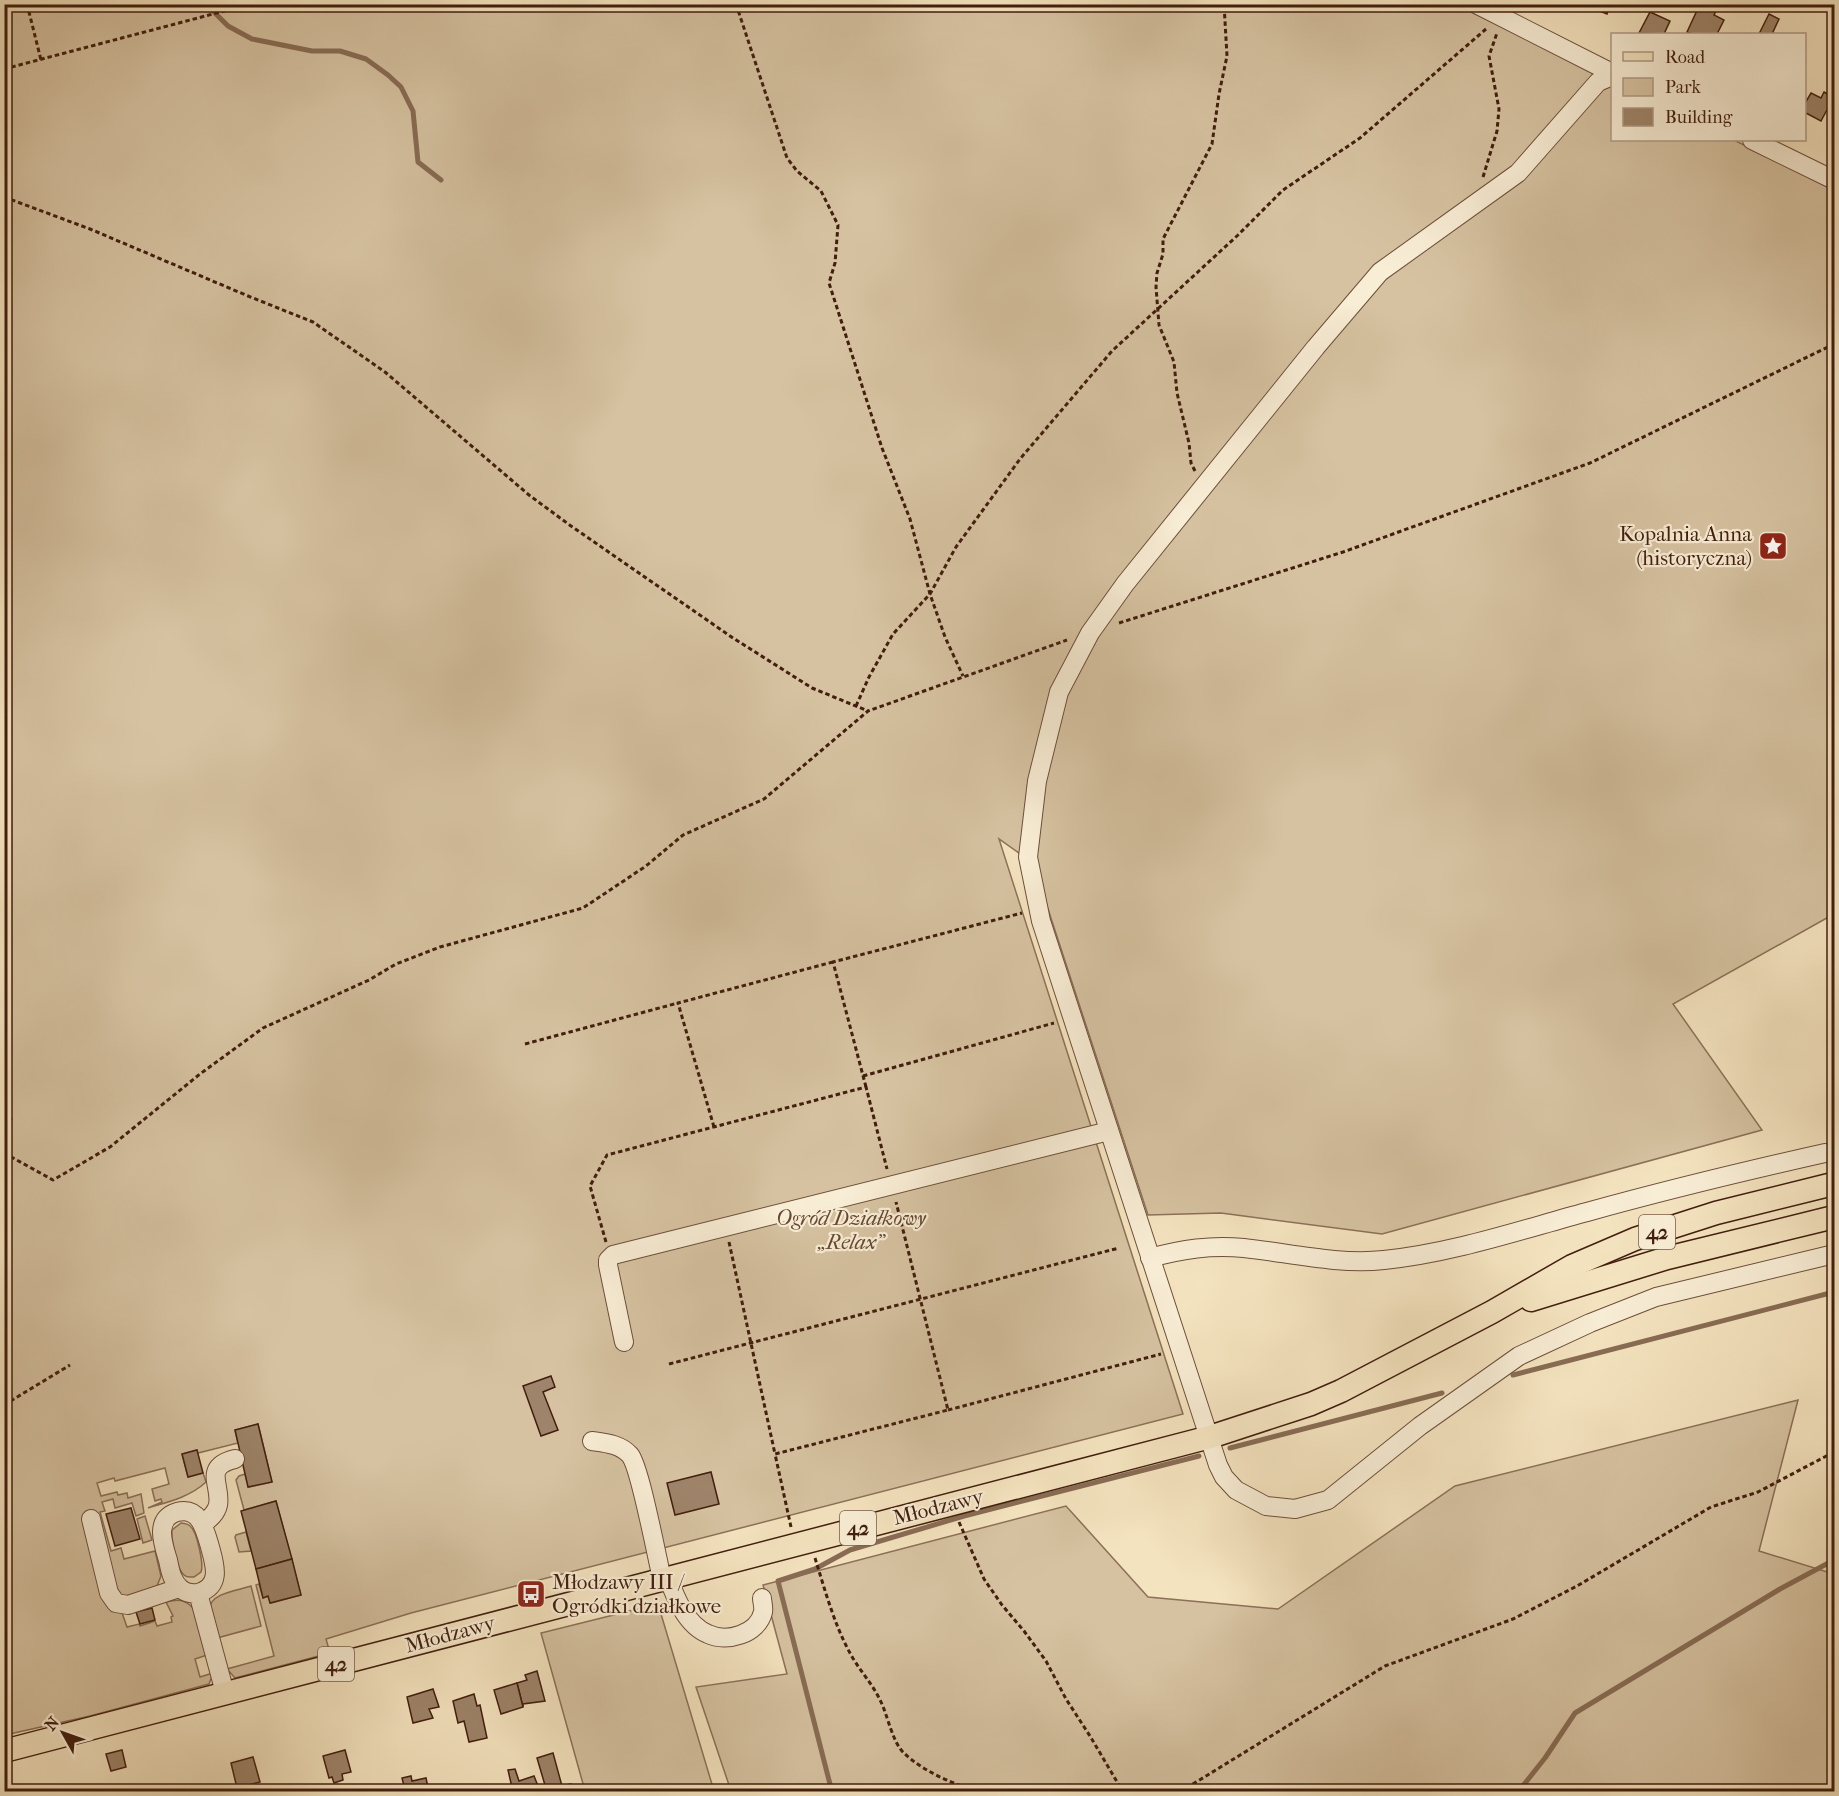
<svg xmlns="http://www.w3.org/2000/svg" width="1839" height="1796" viewBox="0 0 1839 1796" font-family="'IM FELL French Canon',serif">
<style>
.green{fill:#d6c2a1;stroke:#8c7058;stroke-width:1.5}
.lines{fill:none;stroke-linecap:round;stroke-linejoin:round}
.stream{stroke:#886c54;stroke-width:5}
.building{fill:#9e846a;stroke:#411e0e;stroke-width:1.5}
.minor-casing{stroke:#6e4f3a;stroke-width:20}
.major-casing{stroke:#411e0e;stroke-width:25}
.path{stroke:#411e0e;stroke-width:3;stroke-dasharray:4.5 3;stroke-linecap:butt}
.minor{stroke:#f8edd5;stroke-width:18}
.major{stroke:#f4e3bf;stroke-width:22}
.labels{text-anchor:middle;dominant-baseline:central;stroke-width:4.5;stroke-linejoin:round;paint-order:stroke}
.shield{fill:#f8edd5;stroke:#785c4a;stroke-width:1.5}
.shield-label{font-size:20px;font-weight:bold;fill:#411e0e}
.poi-label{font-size:21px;fill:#411e0e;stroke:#f8edd5;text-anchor:end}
.park-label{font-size:21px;font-style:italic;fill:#664733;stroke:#f8edd5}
.street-label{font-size:21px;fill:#411e0e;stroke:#f8edd5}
</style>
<rect width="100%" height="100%" fill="#f4e3bf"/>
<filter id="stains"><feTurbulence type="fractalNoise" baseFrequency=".00333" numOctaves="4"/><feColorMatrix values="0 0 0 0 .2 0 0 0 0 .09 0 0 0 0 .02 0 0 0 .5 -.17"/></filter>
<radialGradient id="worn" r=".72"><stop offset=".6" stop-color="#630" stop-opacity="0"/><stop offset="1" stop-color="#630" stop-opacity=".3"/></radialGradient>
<g class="green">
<path d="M5 5H1457L1612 79V140H1734L1834 190V914L1673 1004 1762 1130 1382 1234 1221 1213 1148 1215 1033 863 999 839 1183 1414 411 1613 326 1639 330 1653 235 1678 227 1669 274 1656 256 1585 259 1584 263 1598 268 1596 271 1603 301 1595 276 1501 244 1510 236 1480 239 1476 245 1474 249 1487 272 1482 258 1424 235 1430 238 1443 198 1453 197 1450 182 1454 188 1477 203 1473 206 1482C190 1497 168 1502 148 1508L162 1502 161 1499 155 1501 152 1489 169 1484 165 1468 115 1481 114 1478 97 1483 101 1496 117 1492 118 1495 127 1493 128 1498 141 1494 144 1513 136 1516 132 1503 115 1508 113 1499 102 1502 105 1511 100 1512 111 1551 121 1548 124 1559 155 1551 161 1576 157 1586 121 1610 127 1627 139 1624 140 1626 155 1621 157 1626 172 1622 171 1617 173 1616 166 1602C178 1599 185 1599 194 1609L210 1654 195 1659 200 1677 213 1673 209 1684 90 1716 5 1735Z"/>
<path d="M1798 1400 1759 1551 1834 1574V1791H731L696 1687 787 1674 763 1585 1066 1506 1148 1597 1278 1609 1455 1486Z"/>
<path d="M145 1516 152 1540 143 1543 137 1519Z"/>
<path d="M181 1523C185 1524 187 1523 190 1526 197 1531 204 1565 201 1572L194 1577C190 1577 187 1578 184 1575 177 1570 171 1538 172 1530Z"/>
<path d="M246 1532 251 1551 239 1552 235 1537 236 1535Z"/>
<path d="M251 1586 261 1626 217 1638C214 1629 210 1618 210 1609 209 1593 240 1590 251 1586Z"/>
<path d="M658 1604 714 1791H585L541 1633Z"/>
</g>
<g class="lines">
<g class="stream">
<path d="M206 4 228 26 252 39 312 51H340L366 59 388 75 401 87 413 111 418 162 441 180"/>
<path d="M1513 1375 1834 1292"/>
<path d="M1230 1448 1442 1393"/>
<path d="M832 1792 778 1581 815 1569 850 1550 964 1516 1199 1456"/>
<path d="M1518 1792 1545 1758 1575 1713 1780 1589 1834 1560"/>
</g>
</g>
<g class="building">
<path d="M1587 4H1610L1607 14 1587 6Z"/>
<path d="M1700 4H1713L1718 7 1714 15 1724 20 1717 34H1693L1687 32Z"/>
<path d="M1650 12 1670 21 1664 34 1639 33Z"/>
<path d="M1769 14 1779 19 1772 34H1759Z"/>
<path d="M1824 92 1834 98V103L1833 107 1829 106 1821 121 1804 112V105L1811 93 1821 98Z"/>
<path d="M551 1376 555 1387 543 1392 558 1430 541 1436 523 1386Z"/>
<path d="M258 1424 272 1482 248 1487 235 1430Z"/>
<path d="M197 1450 203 1473 188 1477 182 1454Z"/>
<path d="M711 1472 719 1504 675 1515 667 1483Z"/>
<path d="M276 1501 292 1559 256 1569 241 1511Z"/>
<path d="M131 1508 140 1539 115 1546 106 1514Z"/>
<path d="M292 1559 301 1595 270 1603 268 1596 263 1598 256 1569Z"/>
<path d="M152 1608 155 1620 140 1624 136 1612Z"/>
<path d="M537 1671 545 1701 523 1704V1707L517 1683 527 1680 525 1675Z"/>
<path d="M517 1683 523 1707 501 1714 494 1690Z"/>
<path d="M433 1689 439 1707 429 1709 433 1718 413 1723 407 1697Z"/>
<path d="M474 1694 477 1706 480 1705 487 1738 469 1742 464 1721 458 1723 453 1701Z"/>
<path d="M122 1750 126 1767 111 1771 106 1754Z"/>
<path d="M345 1750 351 1772 342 1774 343 1780 334 1783 332 1777 329 1778 323 1756Z"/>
<path d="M553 1753 562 1786 571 1784 573 1792H547L537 1758Z"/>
<path d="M253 1757 260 1782 237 1788 231 1763Z"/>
<path d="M515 1769 519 1781 534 1776 538 1786 523 1792H513L508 1770Z"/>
<path d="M411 1776 412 1781 426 1778 429 1792H411V1789L405 1790 402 1778Z"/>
<path d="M449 1785 451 1792H439L438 1788Z"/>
</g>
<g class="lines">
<g class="minor-casing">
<g id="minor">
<path d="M1476 4 1612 73"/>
<path d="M1612 76 1598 82 1518 173 1380 272 1316 347 1125 584 1090 633 1059 692 1037 781 1028 857 1041 921 1218 1465 1224 1477 1236 1490 1266 1506 1295 1509 1328 1500 1420 1426 1519 1356 1590 1323 1656 1297 1834 1254"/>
<path d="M1752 140 1834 180"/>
<path d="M1150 1258C1183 1249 1210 1245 1244 1248 1290 1253 1338 1265 1384 1260 1453 1253 1520 1230 1587 1212 1666 1190 1745 1171 1825 1153"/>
<path d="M624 1342 608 1265V1260L613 1255 1109 1131"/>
<path d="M592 1441C606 1443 620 1444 630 1455 640 1467 657 1558 662 1579"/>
<path d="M91 1519 109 1593 116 1603 128 1605 179 1588"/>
<path d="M203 1524C209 1519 216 1514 218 1505 222 1486 202 1467 235 1459"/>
<path d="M668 1577C675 1597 686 1625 708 1634 727 1643 758 1634 763 1612 764 1607 762 1602 762 1598"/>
<path d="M198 1593C222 1586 215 1565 210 1547 205 1530 200 1506 177 1512 154 1519 163 1544 168 1560 170 1570 172 1582 181 1589 186 1593 192 1594 198 1593L225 1693"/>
</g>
</g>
<g class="major-casing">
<g id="major">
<path d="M1531 1300 1667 1258 1834 1217"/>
<path d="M4 1751 1210 1437 1311 1404 1341 1391 1492 1312 1572 1266 1635 1239 1716 1213 1833 1184"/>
</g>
</g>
<g class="path">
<path d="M27 4 41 60"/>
<path d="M736 4 787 158 797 171 821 191 838 225 835 263 829 283 882 448 910 519 930 594 945 637 963 676"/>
<path d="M4 69 251 4"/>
<path d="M1483 177 1497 131 1499 109 1489 56 1497 33"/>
<path d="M4 197 90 229 248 296 313 322 385 372 529 495 571 526 733 638 812 688 868 711"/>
<path d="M1195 471 1191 463 1189 443 1177 393 1174 362 1159 325 1156 287 1157 273 1163 254V239L1212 144 1219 94 1227 56 1224 4"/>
<path d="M1119 623 1343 552 1590 463 1834 344"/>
<path d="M856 706 869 677 893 634 930 594 956 547 1020 459 1112 351 1238 235 1283 190 1360 138 1486 29"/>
<path d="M525 1044 678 1003"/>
<path d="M863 1076 1054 1023"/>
<path d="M4 1079 11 1120 6 1154 4 1156"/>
<path d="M866 1087 833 962 1022 913"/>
<path d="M714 1127 678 1003 833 962"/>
<path d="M4 1153 53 1180 110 1147 200 1074 263 1028 369 980 396 964 440 947 583 908 646 866 683 835 764 799 868 711 1067 640"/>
<path d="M606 1242 590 1186 607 1155 866 1087 887 1169"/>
<path d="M729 1242 775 1454"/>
<path d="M669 1364 1119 1248"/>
<path d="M4 1405 70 1365"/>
<path d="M948 1410 1161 1354"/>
<path d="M959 1522 984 1579 1002 1605 1024 1631 1046 1661 1066 1699 1090 1736 1123 1792"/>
<path d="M791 1527 775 1454 948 1410 896 1202"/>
<path d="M815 1558C825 1590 834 1624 850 1653 859 1670 872 1683 880 1700 888 1715 892 1743 905 1754 924 1772 954 1784 978 1792"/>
<path d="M1180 1792 1385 1666 1513 1619 1577 1586 1711 1507 1758 1492 1834 1452"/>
</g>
<use href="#minor" class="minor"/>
<use href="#major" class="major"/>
</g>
<defs>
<g id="sight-square" transform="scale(1.5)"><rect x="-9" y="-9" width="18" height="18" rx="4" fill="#8f2418" stroke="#f8edd5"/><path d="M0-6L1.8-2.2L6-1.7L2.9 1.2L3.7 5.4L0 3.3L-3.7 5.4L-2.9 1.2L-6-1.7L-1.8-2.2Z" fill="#fff"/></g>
<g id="bus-square" transform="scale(1.5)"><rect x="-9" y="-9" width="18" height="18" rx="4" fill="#8f2418" stroke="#f8edd5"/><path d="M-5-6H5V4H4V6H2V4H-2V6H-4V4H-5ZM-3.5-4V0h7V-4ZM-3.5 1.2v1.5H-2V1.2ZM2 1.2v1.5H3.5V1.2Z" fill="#fff"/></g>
</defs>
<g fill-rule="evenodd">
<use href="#sight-square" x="1773" y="546"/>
<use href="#bus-square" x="531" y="1594"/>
</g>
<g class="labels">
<g class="shield">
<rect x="1639" y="1215" width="36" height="34" rx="4.5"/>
<rect x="840" y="1511" width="36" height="34" rx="4.5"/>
<rect x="318" y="1647" width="36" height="34" rx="4.5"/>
</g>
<g class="shield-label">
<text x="1657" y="1232">42</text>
<text x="858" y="1528">42</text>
<text x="336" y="1664">42</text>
</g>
<g class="poi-label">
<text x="1752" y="534">Kopalnia Anna<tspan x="1752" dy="24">(historyczna)</tspan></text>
<text x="552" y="1582" text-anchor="start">Młodzawy III /<tspan x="552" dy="24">Ogródki działkowe</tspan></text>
</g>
<g class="park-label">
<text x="851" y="1218">Ogród Działkowy<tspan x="851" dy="24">„Relax”</tspan></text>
</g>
<g class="street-label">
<text transform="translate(938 1507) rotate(-14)">Młodzawy</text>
<text transform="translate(450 1634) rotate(-15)">Młodzawy</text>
</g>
</g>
<rect width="1839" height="1796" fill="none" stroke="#f4e3bf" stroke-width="24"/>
<rect x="6" y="6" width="1827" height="1784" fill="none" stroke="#411e0e" stroke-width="3"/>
<rect x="12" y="12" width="1815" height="1772" fill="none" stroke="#411e0e" stroke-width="1.5"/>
<rect x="1611" y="33" width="195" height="108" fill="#f8edd5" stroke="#af9a85" stroke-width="1.5"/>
<rect x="1623" y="52" width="30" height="9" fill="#f4e3bf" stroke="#af9a85" stroke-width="1.5"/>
<text x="1665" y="63" font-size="18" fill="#411e0e">Road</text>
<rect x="1623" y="78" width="30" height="18" fill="#d6c2a1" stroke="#af9a85" stroke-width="1.5"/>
<text x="1665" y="93" font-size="18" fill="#411e0e">Park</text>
<rect x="1623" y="108" width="30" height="18" fill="#9e846a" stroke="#af9a85" stroke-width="1.5"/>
<text x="1665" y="123" font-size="18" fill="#411e0e">Building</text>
<g transform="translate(63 1733) rotate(310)" stroke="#f8edd5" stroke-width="4.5" paint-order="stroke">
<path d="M0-4.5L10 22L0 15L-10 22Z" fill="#411e0e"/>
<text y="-9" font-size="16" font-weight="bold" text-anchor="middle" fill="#411e0e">N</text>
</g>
<rect width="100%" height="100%" filter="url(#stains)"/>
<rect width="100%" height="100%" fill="url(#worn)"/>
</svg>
